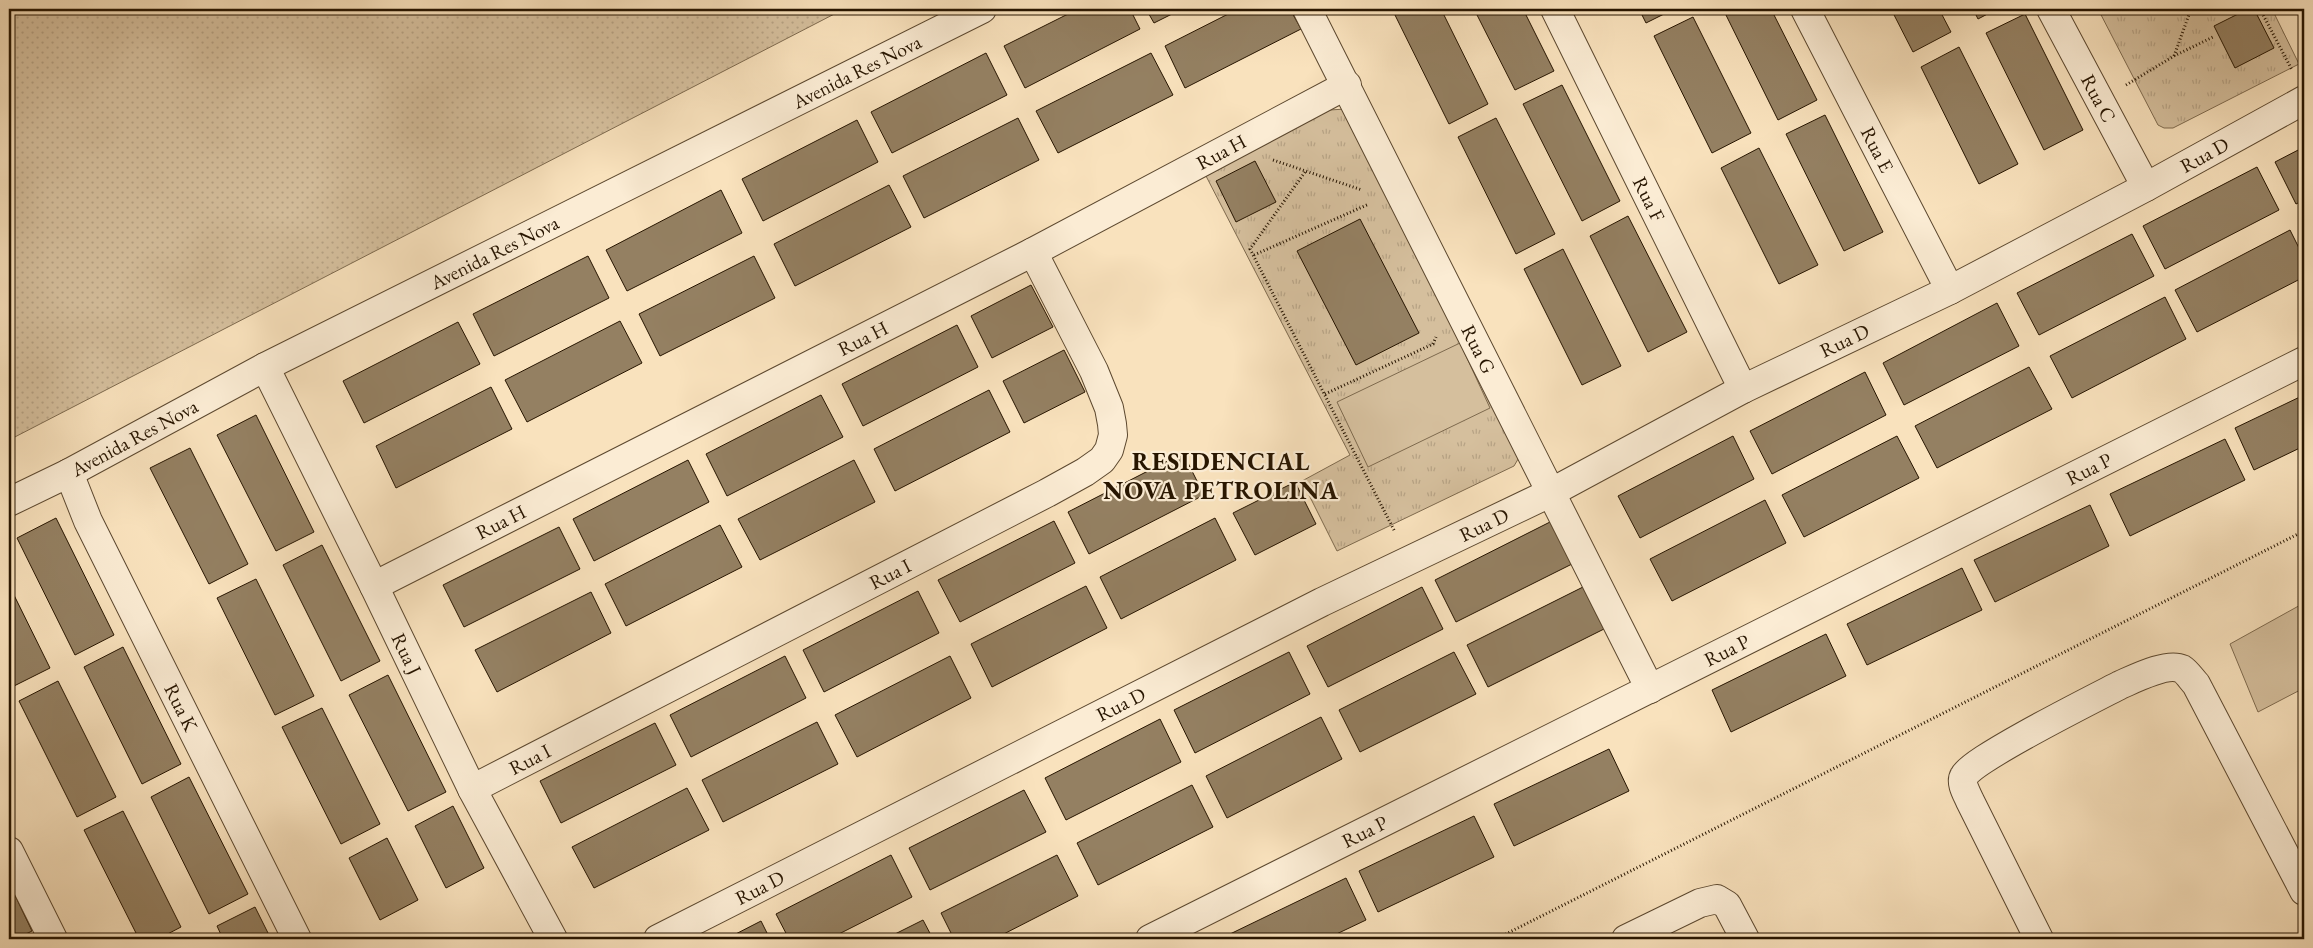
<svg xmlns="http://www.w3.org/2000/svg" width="2313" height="948" viewBox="0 0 2313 948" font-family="'EB Garamond',serif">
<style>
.grass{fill:url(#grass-dots);stroke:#7e6a4e}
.park{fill:url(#park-tufts);stroke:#7e6a4e}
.garden{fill:#d5bf9d;stroke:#7e6a4e}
.building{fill:#948062;stroke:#271500}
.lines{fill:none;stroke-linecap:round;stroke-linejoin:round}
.minor-casing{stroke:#5c482f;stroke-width:30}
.path{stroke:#271500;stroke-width:3;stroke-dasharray:1 2.5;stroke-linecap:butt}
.minor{stroke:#fbecd4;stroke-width:28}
.labels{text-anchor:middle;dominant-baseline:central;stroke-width:4.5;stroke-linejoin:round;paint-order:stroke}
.street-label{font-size:20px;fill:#271500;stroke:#fbecd4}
.district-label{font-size:25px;font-weight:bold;letter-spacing:1px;fill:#271500;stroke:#fbecd4}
</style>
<defs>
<pattern id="grass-dots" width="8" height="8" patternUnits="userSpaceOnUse" patternTransform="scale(1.25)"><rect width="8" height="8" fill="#d5bf9d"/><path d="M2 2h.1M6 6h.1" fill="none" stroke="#b7a385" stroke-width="1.8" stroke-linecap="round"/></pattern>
<pattern id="park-tufts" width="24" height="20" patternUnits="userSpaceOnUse" patternTransform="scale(1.25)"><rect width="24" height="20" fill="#d5bf9d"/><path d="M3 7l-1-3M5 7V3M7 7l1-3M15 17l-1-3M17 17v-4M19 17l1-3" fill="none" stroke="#b7a385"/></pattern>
</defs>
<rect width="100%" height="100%" fill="#f9e2bd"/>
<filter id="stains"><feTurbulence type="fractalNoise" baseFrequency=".004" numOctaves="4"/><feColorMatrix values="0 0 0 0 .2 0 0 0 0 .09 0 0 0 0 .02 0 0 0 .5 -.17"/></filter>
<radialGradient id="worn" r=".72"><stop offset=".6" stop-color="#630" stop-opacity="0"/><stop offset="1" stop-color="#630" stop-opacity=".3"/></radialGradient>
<path class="grass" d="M9 9H844L9 440Z"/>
<g class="park">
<path d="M2098 9H2272L2299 64 2173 128H2164L2158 125Z"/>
<path d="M1345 109 1521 454 1514 466 1337 551 1302 481 1350 455 1206 176 1330 110Z"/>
</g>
<g class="garden">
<path d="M1460 343 1490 408 1368 467 1337 402Z"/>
<path d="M2304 603V688L2258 712 2230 644Z"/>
</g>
<g class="building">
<path d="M1078 9H1130L1140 29 1025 88 1004 46Z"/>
<path d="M1146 9H1182L1154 23Z"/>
<path d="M1238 9H1290L1301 29 1185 88 1165 46Z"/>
<path d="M1392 9H1441L1488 104 1449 124Z"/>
<path d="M1474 9H1523L1554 71 1515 90Z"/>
<path d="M1639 9H1674L1646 23Z"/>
<path d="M1723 9H1771L1817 100 1778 120Z"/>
<path d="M1891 9H1939L1951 32 1913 52Z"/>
<path d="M1973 9H1997L1978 19Z"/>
<path d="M2248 9H2254L2274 48 2235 68 2214 26Z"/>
<path d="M2025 14 2083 130 2044 150 1986 33Z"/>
<path d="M1693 17 1751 133 1712 153 1654 36Z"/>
<path d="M1959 47 2018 164 1979 184 1921 67Z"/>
<path d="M986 53 1007 95 892 153 871 112Z"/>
<path d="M1151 53 1173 95 1058 153 1036 111Z"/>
<path d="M1562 85 1620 201 1582 221 1523 104Z"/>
<path d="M1825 115 1883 232 1844 251 1786 134Z"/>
<path d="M1018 118 1039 160 924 218 903 176Z"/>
<path d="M1496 118 1555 234 1516 254 1458 137Z"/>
<path d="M857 120 878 162 763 221 742 179Z"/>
<path d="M2304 147V200L2296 204 2275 162Z"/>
<path d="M1759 148 1818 265 1779 284 1721 168Z"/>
<path d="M1255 161 1276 202 1236 222 1216 181Z"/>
<path d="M2257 167 2279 210 2165 269 2143 226Z"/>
<path d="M889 185 911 227 795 286 774 244Z"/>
<path d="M721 190 742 233 627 291 606 250Z"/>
<path d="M1628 216 1687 332 1648 352 1590 236Z"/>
<path d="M1360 219 1419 333 1356 365 1297 251Z"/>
<path d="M2290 230 2304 258V277L2197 332 2175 290Z"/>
<path d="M2132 234 2154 276 2039 335 2017 293Z"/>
<path d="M1563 249 1621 366 1582 385 1524 269Z"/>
<path d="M588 256 609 298 494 356 473 314Z"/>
<path d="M754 256 775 298 660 356 639 314Z"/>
<path d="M1031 285 1053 327 992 358 971 316Z"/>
<path d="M2165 297 2186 339 2072 398 2050 356Z"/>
<path d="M1997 303 2019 346 1904 405 1883 363Z"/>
<path d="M620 321 642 363 527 422 505 380Z"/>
<path d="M458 322 480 364 364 423 343 381Z"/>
<path d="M957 325 978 367 863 426 842 384Z"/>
<path d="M1064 350 1085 392 1024 423 1003 381Z"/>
<path d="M2029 367 2052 409 1937 468 1915 426Z"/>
<path d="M1865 372 1886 415 1772 474 1750 431Z"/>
<path d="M491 387 512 429 396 488 376 446Z"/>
<path d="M989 390 1010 432 895 491 874 449Z"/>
<path d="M821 395 843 437 727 496 706 454Z"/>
<path d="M2304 395V446L2254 470 2235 428Z"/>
<path d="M256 415 314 532 276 551 217 435Z"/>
<path d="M1733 436 1754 479 1640 538 1618 496Z"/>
<path d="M1897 436 1919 478 1804 537 1782 495Z"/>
<path d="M2225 439 2245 480 2130 536 2110 494Z"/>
<path d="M190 448 248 564 209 584 150 468Z"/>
<path d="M1183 453 1204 495 1089 554 1068 512Z"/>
<path d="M688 460 709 502 594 561 573 519Z"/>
<path d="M854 460 875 502 760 560 738 519Z"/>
<path d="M1295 482 1316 524 1255 555 1233 513Z"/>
<path d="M1765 500 1786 543 1672 601 1650 559Z"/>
<path d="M2090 505 2109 546 1995 602 1974 560Z"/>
<path d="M56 518 114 635 75 655 17 538Z"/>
<path d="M1215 518 1236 560 1121 619 1100 577Z"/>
<path d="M1054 521 1075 563 960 622 938 580Z"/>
<path d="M1550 522 1572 564 1456 622 1435 580Z"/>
<path d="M720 525 742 567 626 626 605 584Z"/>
<path d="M559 527 580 569 464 627 443 585Z"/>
<path d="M322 545 380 661 341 681 283 565Z"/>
<path d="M1962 568 1982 610 1867 665 1847 624Z"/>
<path d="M256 579 314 696 275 715 217 598Z"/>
<path d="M9 585 50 668 12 687 9 682Z"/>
<path d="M1086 586 1107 628 992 687 971 644Z"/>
<path d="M1422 587 1443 629 1328 687 1307 646Z"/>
<path d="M1583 587 1604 629 1488 687 1467 645Z"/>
<path d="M918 591 939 633 824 692 803 650Z"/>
<path d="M591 592 611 633 497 692 475 650Z"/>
<path d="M1826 634 1846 676 1731 732 1712 690Z"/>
<path d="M123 647 181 764 142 784 84 667Z"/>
<path d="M1289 652 1310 694 1195 753 1174 710Z"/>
<path d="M1454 652 1476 694 1360 752 1339 710Z"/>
<path d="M785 656 806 698 691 757 670 715Z"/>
<path d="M950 656 971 698 857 757 835 715Z"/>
<path d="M388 675 446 792 408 811 349 695Z"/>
<path d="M58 681 116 797 77 817 19 701Z"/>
<path d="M322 708 380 824 341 844 282 727Z"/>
<path d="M1321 717 1342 759 1227 818 1206 776Z"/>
<path d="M1160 719 1181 762 1066 820 1045 778Z"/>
<path d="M817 722 838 764 723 822 702 780Z"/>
<path d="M655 723 676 765 561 823 540 781Z"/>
<path d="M1609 749 1629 791 1514 846 1494 804Z"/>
<path d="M189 777 248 894 209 914 151 797Z"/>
<path d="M1192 785 1213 827 1098 885 1077 843Z"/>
<path d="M687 788 709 830 594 888 572 847Z"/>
<path d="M1024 790 1046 832 930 890 909 848Z"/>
<path d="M453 806 484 868 446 888 415 826Z"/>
<path d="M123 811 181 927 158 939H139L84 830Z"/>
<path d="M1474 816 1494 857 1378 912 1359 871Z"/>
<path d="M387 838 418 900 380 920 349 858Z"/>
<path d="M891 855 912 897 829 939H789L776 914Z"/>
<path d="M1057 855 1078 896 994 939H954L941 913Z"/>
<path d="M1346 878 1366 920 1326 939H1233L1230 934Z"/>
<path d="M12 889 32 931 16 939H9V891Z"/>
<path d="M255 907 271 939H223L217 926Z"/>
<path d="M923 920 933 939H885Z"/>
<path d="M761 921 770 939H726Z"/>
</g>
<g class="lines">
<g class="minor-casing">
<g id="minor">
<path id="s1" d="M1307 9 1650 689"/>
<path id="s2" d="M1555 9 1743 389"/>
<path id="s3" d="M1805 9 1950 290"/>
<path id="s4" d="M2051 9 2146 187"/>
<path id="s5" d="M265 367 374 586 472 789 553 939"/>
<path id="s6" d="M69 473 88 521 297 939"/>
<path id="s7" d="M9 502 69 473 265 367 982 9"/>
<path id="s8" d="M374 586 1033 252 1347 85"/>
<path id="s9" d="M472 789 1047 493 1085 472 1102 460 1109 450 1113 435 1112 424 1109 408 1094 371 1033 252"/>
<path d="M9 851 53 939"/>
<path id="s10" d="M658 939 1322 602 1550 493 1743 389 1950 290 2146 187 2304 100"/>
<path id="s11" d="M1150 939 2304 361"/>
<path d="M1626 939 1700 903 1717 899 1727 905 1745 939"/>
<path d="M2039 939 1970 801C1967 794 1960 783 1964 776 1971 760 2097 697 2120 685 2134 679 2167 662 2182 669 2187 672 2192 680 2196 684L2304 891"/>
</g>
</g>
<g class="path">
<path d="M2260 9 2292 70"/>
<path d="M2174 56 2191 9"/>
<path d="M2126 85 2174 56 2213 37"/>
<path d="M1273 160 1362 190"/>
<path d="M1305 172 1250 249 1395 532"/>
<path d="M1254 255 1369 204"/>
<path d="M1325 394 1433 344 1436 337"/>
<path d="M1496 939 2304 531"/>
</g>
<use href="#minor" class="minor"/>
</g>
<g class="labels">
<g class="street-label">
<text stroke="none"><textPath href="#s7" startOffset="951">Avenida Res Nova</textPath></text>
<text stroke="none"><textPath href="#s4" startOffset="101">Rua C</textPath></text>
<text stroke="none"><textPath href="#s3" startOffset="158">Rua E</textPath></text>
<text stroke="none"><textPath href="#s8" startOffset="952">Rua H</textPath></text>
<text stroke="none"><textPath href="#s10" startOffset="1734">Rua D</textPath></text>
<text stroke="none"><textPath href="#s2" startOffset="212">Rua F</textPath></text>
<text stroke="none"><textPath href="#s7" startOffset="546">Avenida Res Nova</textPath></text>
<text stroke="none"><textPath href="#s8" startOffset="548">Rua H</textPath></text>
<text stroke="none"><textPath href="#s10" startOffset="1329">Rua D</textPath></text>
<text stroke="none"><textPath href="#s1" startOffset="381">Rua G</textPath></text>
<text stroke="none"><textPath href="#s7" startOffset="141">Avenida Res Nova</textPath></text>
<text stroke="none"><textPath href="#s11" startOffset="1050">Rua P</textPath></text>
<text stroke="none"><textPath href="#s8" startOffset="142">Rua H</textPath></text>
<text stroke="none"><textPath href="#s10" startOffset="924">Rua D</textPath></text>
<text stroke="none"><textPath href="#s9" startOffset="470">Rua I</textPath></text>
<text stroke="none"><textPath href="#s11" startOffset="645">Rua P</textPath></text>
<text stroke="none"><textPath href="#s5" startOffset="320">Rua J</textPath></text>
<text stroke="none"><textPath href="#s10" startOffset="519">Rua D</textPath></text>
<text stroke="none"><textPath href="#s6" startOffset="260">Rua K</textPath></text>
<text stroke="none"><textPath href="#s9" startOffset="65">Rua I</textPath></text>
<text stroke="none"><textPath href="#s11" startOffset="240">Rua P</textPath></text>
<text stroke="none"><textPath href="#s10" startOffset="114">Rua D</textPath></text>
</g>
<g class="district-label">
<text x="1221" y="461">RESIDENCIAL<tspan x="1221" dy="29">NOVA PETROLINA</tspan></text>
</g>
</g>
<rect width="2313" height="948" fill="none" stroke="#f9e2bd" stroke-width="30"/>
<rect x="10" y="10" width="2293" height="928" fill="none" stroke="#271500" stroke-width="2.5"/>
<rect x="15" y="15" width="2283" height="918" fill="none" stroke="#271500"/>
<rect width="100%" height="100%" filter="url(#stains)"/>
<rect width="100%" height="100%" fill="url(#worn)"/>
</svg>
